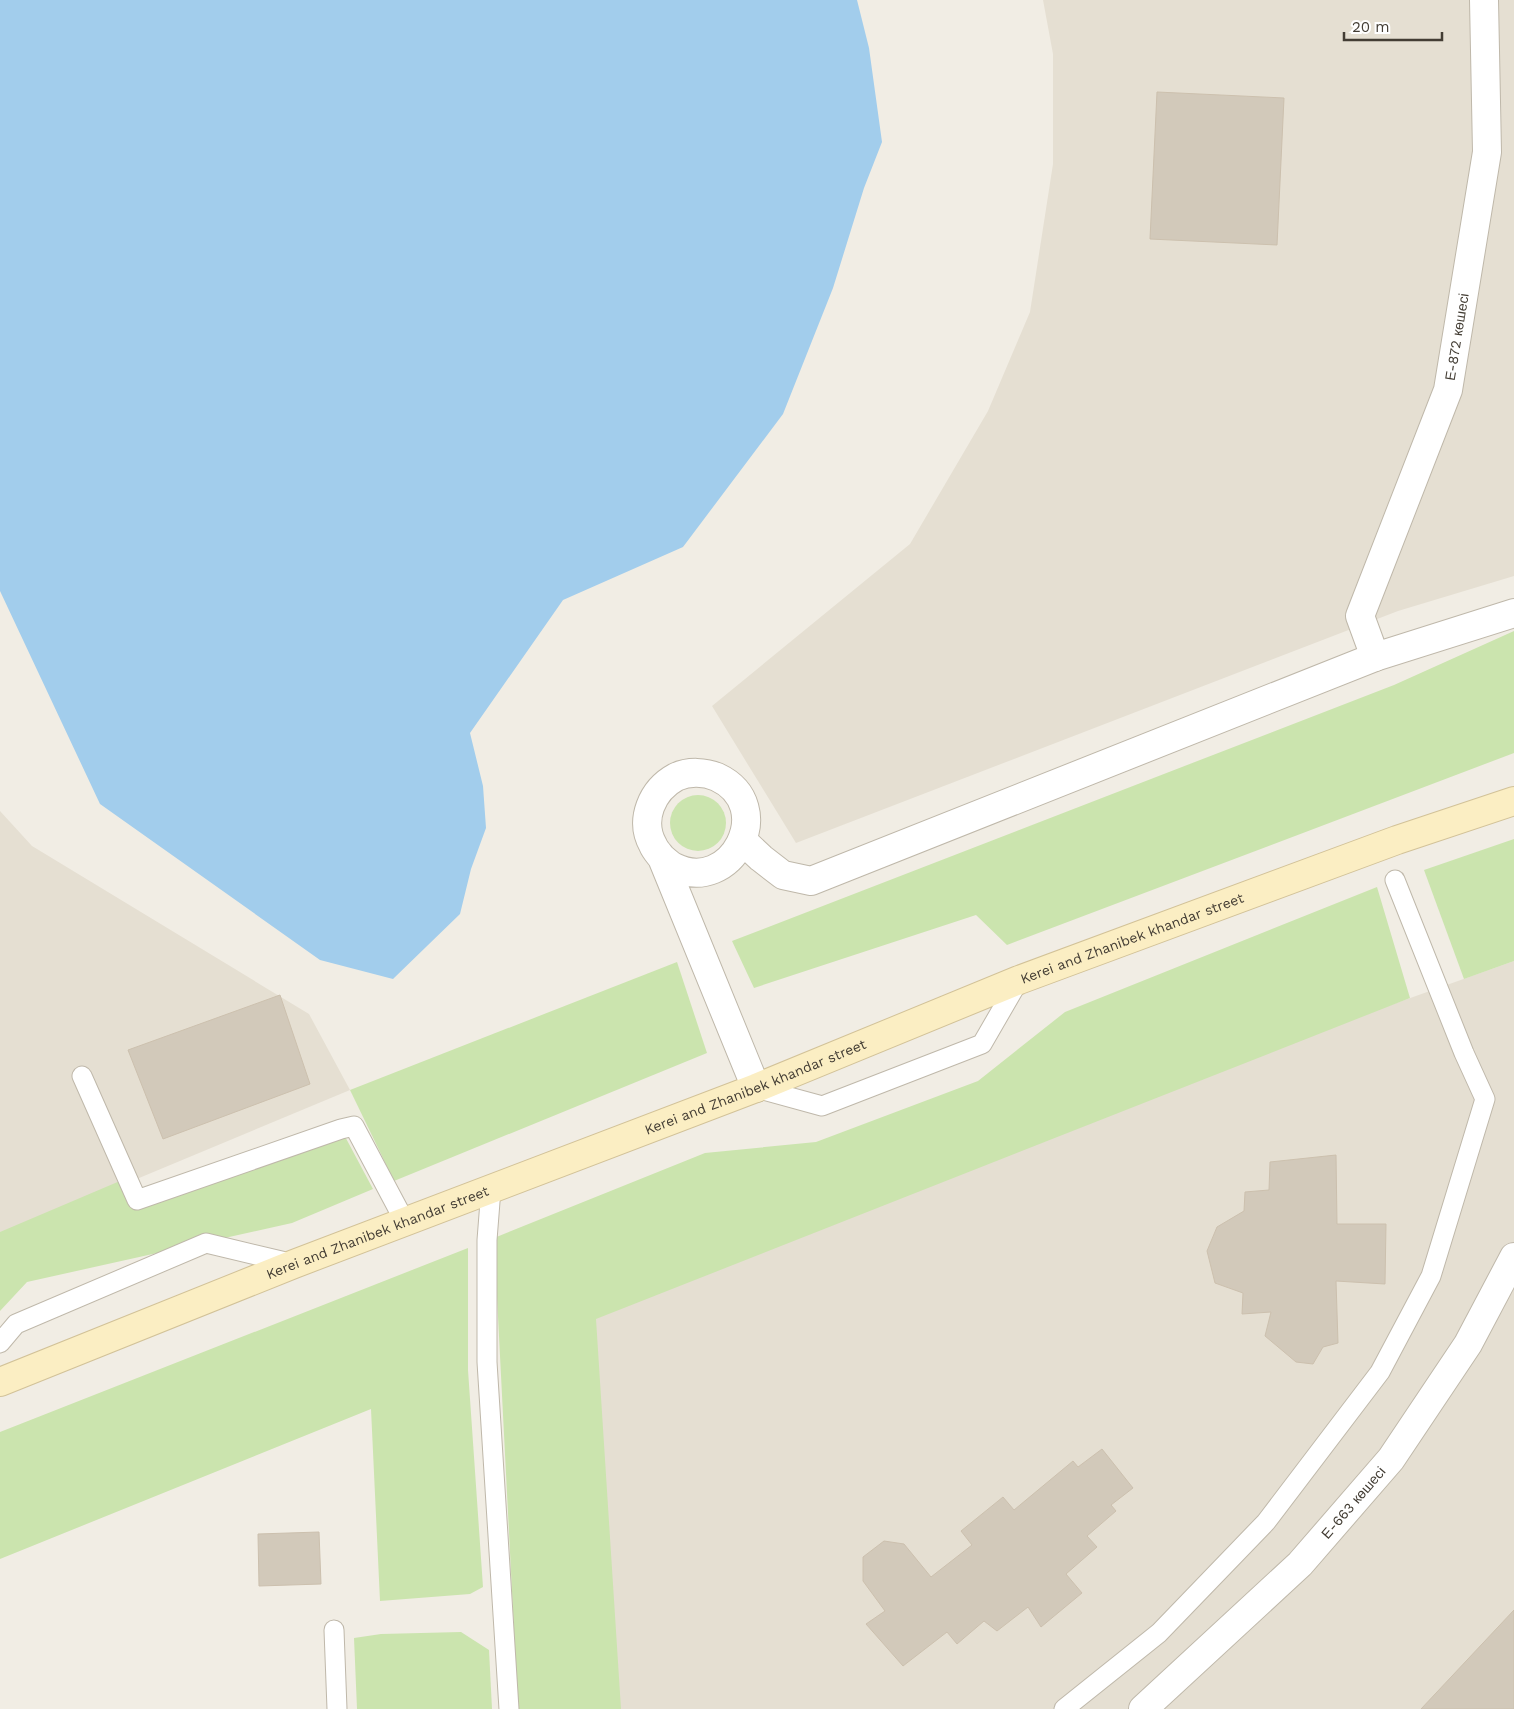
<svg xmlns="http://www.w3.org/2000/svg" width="1514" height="1709" viewBox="0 0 1514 1709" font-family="'Work Sans',sans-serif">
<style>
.residential{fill:#e5dfd2}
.green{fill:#cbe4ae}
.water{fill:#a2cdec}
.building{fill:#d2c9ba;stroke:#ccc0ae}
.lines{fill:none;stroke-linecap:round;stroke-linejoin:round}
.service-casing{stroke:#bfb8aa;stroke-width:21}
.minor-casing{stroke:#bfb8aa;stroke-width:30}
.secondary-casing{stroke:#d2c298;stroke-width:30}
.service{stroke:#fff;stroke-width:19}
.minor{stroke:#fff;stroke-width:28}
.secondary{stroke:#fbeec3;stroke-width:28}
.labels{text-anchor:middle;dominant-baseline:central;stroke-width:4;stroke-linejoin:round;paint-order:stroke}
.street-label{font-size:14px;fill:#433d34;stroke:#fff}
</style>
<rect width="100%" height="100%" fill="#f1ede4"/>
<g class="residential">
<path d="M1043 0H1514V576L1398 611 796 843 712 706 910 544 988 411 1030 312 1053 164V54Z"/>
<path d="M0 811 32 846 309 1014 350 1090 0 1236Z"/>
<path d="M1514 961V1709H620L594 1319 1301 1037Z"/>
</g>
<g class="green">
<path d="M1514 631V753L1007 945 976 915 754 988 732 941 1394 685Z"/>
<circle cx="698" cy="823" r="28"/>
<path d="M1514 839V961L1464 979 1424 870Z"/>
<path d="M1377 887 1410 998 596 1319 621 1709H518L494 1238 705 1153 816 1142 978 1081 1065 1012Z"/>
<path d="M677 962 707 1053 394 1181 350 1090Z"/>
<path d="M341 1129 373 1189 292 1223 27 1282 0 1311V1232L127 1178 136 1200Z"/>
<path d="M468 1248V1370L483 1587 470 1594 380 1601 371 1409 0 1559V1432Z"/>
<path d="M461 1632 489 1650 492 1709H357L354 1638 381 1634Z"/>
</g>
<path class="water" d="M0 0H857L869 48 882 142 864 188 833 288 783 414 683 547 563 600 470 733 483 786 486 828 471 869 460 914 393 979 320 960 100 804 0 591Z"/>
<g class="building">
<path d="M1157 92 1284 98 1277 245 1150 239Z"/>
<path d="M280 995 310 1084 163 1139 128 1050Z"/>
<path d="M1336 1155 1337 1224H1386L1385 1284 1336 1281 1338 1343 1323 1347 1313 1364 1296 1362 1265 1336 1271 1312 1242 1314 1243 1293 1215 1283 1207 1251 1217 1227 1244 1211 1245 1192 1269 1190 1270 1162Z"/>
<path d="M1102 1449 1133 1488 1111 1505 1116 1511 1087 1536 1097 1547 1066 1574 1082 1593 1041 1627 1028 1607 997 1631 984 1621 957 1644 947 1632 903 1666 866 1624 885 1611 863 1581V1557L884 1541 904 1544 931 1577 972 1545 961 1531 1003 1497 1014 1510 1073 1461 1078 1467Z"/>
<path d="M319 1532 321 1584 259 1586 258 1534Z"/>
<path d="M1514 1610V1709H1421Z"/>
</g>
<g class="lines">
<g class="service-casing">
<g id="service">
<path d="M82 1076 137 1200 341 1129 354 1126 405 1222"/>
<path d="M756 1088 822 1106 982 1044 1019 980"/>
<path d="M491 1189 487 1240V1362L509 1709"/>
<path d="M0 1343 16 1324 206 1243 294 1264"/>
<path d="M334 1630 337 1709"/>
<path d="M1064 1709 1159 1633 1266 1522 1380 1372 1431 1276 1485 1099 1464 1053 1395 880"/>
</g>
</g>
<g class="minor-casing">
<g id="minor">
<path id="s1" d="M1375 657 1360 616 1448 390 1487 152 1484 0"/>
<path d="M743 841 761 858 783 875 811 881 1375 657 1514 613"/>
<path d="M662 858C666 861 670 865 674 867 731 896 779 806 717 777 705 772 689 771 676 777 652 790 639 820 653 845 655 850 659 854 662 858L756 1088"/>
<path id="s2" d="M1143 1709 1300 1564 1391 1459 1468 1344 1514 1257"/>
</g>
</g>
<g class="secondary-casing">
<g id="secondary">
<path id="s3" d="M0 1382 294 1264 756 1088 1019 980 1397 840 1514 801"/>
</g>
</g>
<use href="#service" class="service"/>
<use href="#minor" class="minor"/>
<use href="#secondary" class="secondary"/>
</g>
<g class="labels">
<g class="street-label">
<text stroke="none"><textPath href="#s1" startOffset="340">Е-872 көшесі</textPath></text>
<text stroke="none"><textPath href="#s3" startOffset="1216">Kerei and Zhanibek khandar street</textPath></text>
<text stroke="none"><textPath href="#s3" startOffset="811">Kerei and Zhanibek khandar street</textPath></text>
<text stroke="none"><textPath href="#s3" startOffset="406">Kerei and Zhanibek khandar street</textPath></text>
<text stroke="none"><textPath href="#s2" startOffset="295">Е-663 көшесі</textPath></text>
</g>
</g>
<path d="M1344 32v8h98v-8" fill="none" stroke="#433d34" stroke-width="2.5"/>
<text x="1352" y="32" font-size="15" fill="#433d34" stroke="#ffffff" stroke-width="4" paint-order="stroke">20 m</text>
</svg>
